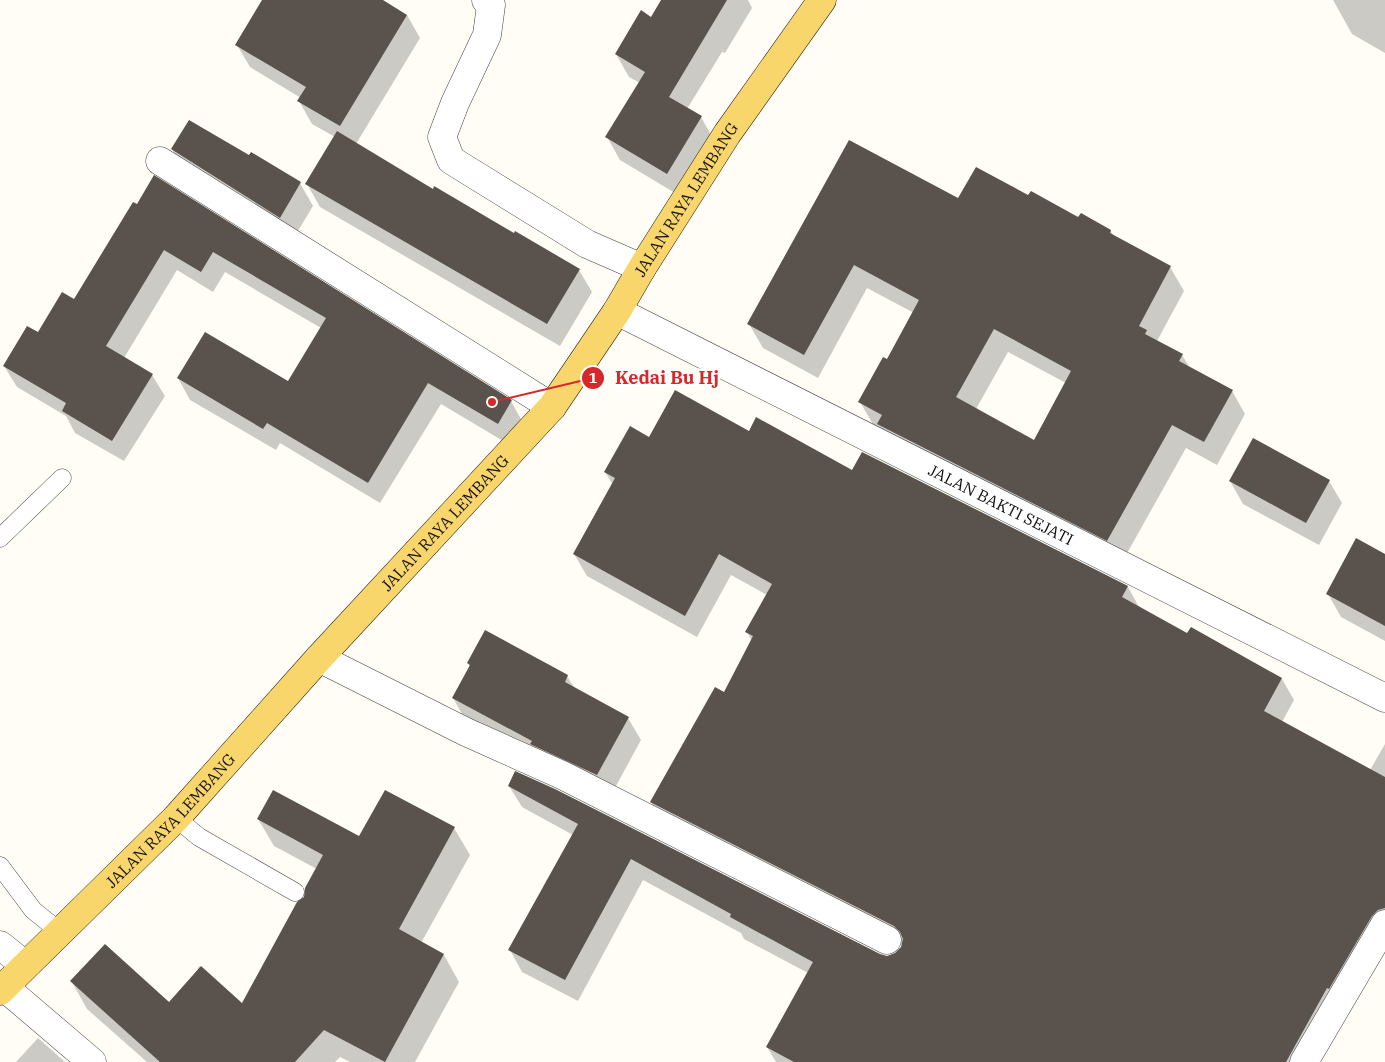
<svg xmlns="http://www.w3.org/2000/svg" width="1385" height="1062" viewBox="0 0 1385 1062" font-family="'IBM Plex Serif',serif">
<style>
.shadow{fill:#0003;fill-rule:evenodd}
.building{fill:#5a524d;fill-rule:evenodd}
.lines{fill:none;stroke-linecap:round;stroke-linejoin:round}
.lane-casing{stroke:#444;stroke-width:19}
.street-casing{stroke:#444;stroke-width:29}
.primary-casing{stroke:#222;stroke-width:29}
.lane{stroke:#fff;stroke-width:18}
.street{stroke:#fff;stroke-width:28}
.primary{stroke:#f9d66b;stroke-width:28}
.labels{text-anchor:middle;dominant-baseline:central;stroke-width:5;stroke-linejoin:round;paint-order:stroke}
.street-label{font-size:16px;fill:#111;stroke:#fff}
.leader{fill:none;stroke:#d62828;stroke-width:2}
.callout-dot{fill:#d62828;stroke:#fff;stroke-width:2}
.mark-label{font-size:15px;text-anchor:middle;font-weight:bold;fill:#fff}
.callout-label{font-size:18px;text-anchor:middle;font-weight:bold;fill:#d62828;stroke:#fff;stroke-width:5;stroke-linejoin:round;paint-order:stroke}
</style>
<rect width="100%" height="100%" fill="#fffdf5"/>
<g class="shadow">
<path d="M263 0H380L407 15 420 38 356 144 433 190 579 270 592 292 560 346 320 207 307 184 335 137 312 124 299 101 301 98 250 67 237 45Z"/>
<path d="M663 0H748L752 8 725 53 722 52 687 109 701 117 714 140 680 196 620 160 607 137 640 83 629 77 616 54 652 18Z"/>
<path d="M1333 0H1385V53L1352 34Z"/>
<path d="M172 149 249 157 300 183 313 206 293 239 185 172Z"/>
<path d="M1029 197 1111 231 1114 237 1170 267 1184 291 1157 341 1182 355 1190 368 1232 391 1245 414 1217 465 1186 448 1121 564 874 426 860 402 887 361 914 313 867 288 818 378 763 348 749 324 959 200ZM1008 352 1066 383 1034 441 976 409Z"/>
<path d="M133 203 511 401 523 423 510 445 441 404 380 503 280 443 276 450 190 400 178 378 289 383 321 328 225 272 213 292 177 270 124 358 152 375 165 396 124 461 75 433 66 416 17 387 4 366 74 301Z"/>
<path d="M749 432 852 471 862 453 1128 587 1140 609 1188 635 1282 679 1294 700 1282 722 1370 770 1385 744V937L1310 1062H776L767 1047 808 973 744 939 741 933 643 880 578 1001 522 972 510 950 573 835 522 807 509 786 880 955 887 957 896 954 903 945 664 824 651 802 725 693 752 641 747 632 767 595 731 575 697 637 587 576 574 554 613 485 605 472 650 438Z"/>
<path d="M1230 481H1329L1342 503 1319 545 1243 504Z"/>
<path d="M1385 555V641L1341 617 1328 594Z"/>
<path d="M468 663 567 676 575 689 628 718 641 740 610 797 466 721 453 698 470 667Z"/>
<path d="M385 791 454 828 470 855 421 943 444 955 459 982 415 1062H350L340 1057 335 1062H147L87 1009 72 982 180 1014 199 966 242 1005 306 897 317 869 274 846 258 819 359 838Z"/>
<path d="M38 1038 65 1062H16Z"/>
</g>
<g class="building">
<path d="M262 0H383L407 15 340 126 297 101 306 87 235 45Z"/>
<path d="M661 0H727L669 97 702 116 667 174 605 137 645 72 615 54 641 10 651 17Z"/>
<path d="M189 120 249 155 251 152 301 182 280 218 171 149Z"/>
<path d="M337 131 433 189 434 186 514 233 515 231 580 269 547 324 305 184Z"/>
<path d="M849 140 958 198 976 167 1028 195 1031 191 1078 217 1081 213 1111 230 1110 233 1171 266 1139 326 1147 330 1145 334 1183 354 1179 361 1233 390 1204 442 1172 425 1107 541 877 424 882 415 858 402 883 357 887 359 919 300 854 265 804 355 747 324ZM994 329 1071 371 1034 440 956 397Z"/>
<path d="M154 175 512 400 498 424 428 383 368 483 267 423 263 429 177 378 205 332 288 381 326 318 213 252 201 272 164 250 106 346 153 374 112 441 62 411 66 403 3 366 27 326 38 332 62 292 74 299 133 202 137 204Z"/>
<path d="M675 390 749 431 756 417 852 470 862 452 1128 586 1122 597 1187 633 1191 627 1282 678 1264 711 1385 777V908L1378 910 1372 916 1329 989 1327 988 1286 1062H794L766 1047 813 962 730 917 731 914 631 859 565 980 508 950 578 824 508 786 515 771 555 789 880 954 887 956 895 953 901 947 903 939 900 932 894 926 650 802 715 687 724 692 753 636 745 632 772 584 719 554 685 616 573 554 615 478 604 472 630 426 649 437Z"/>
<path d="M1253 438 1330 480 1306 523 1229 481Z"/>
<path d="M1356 538 1385 554V626L1326 594Z"/>
<path d="M485 630 568 675 565 682 629 717 597 775 530 744 532 741 452 698 470 665 467 663Z"/>
<path d="M273 790 359 836 385 790 455 827 399 929 444 954 385 1062 324 1030 295 1062H160L70 981 105 944 169 1002 201 966 242 1003 297 902 304 897 305 888 323 855 257 819Z"/>
</g>
<g class="lines">
<g class="lane-casing">
<g id="lane">
<path d="M0 538 62 478"/>
<path d="M176 818 199 837 295 892"/>
<path d="M0 866 33 910 60 932"/>
</g>
</g>
<g class="street-casing">
<g id="street">
<path d="M486 0 491 5 487 35 455 103 442 137 451 160 587 244 642 268"/>
<path d="M160 161 552 407"/>
<path id="s1" d="M617 311 1385 698"/>
<path d="M319 658 466 732 562 775 887 940"/>
<path d="M0 945 25 965"/>
<path d="M4 987 92 1062"/>
<path d="M1304 1062 1385 924"/>
</g>
</g>
<g class="primary-casing">
<g id="primary">
<path id="s2" d="M0 991 176 818 319 658 552 407 617 311 642 268 727 134 822 0"/>
</g>
</g>
<use href="#lane" class="lane"/>
<use href="#street" class="street"/>
<use href="#primary" class="primary"/>
</g>
<g class="labels">
<g class="street-label">
<text stroke="none"><textPath href="#s2" startOffset="1051">JALAN RAYA LEMBANG</textPath></text>
<text stroke="none"><textPath href="#s1" startOffset="430">JALAN BAKTI SEJATI</textPath></text>
<text stroke="none"><textPath href="#s2" startOffset="646">JALAN RAYA LEMBANG</textPath></text>
<text stroke="none"><textPath href="#s2" startOffset="241">JALAN RAYA LEMBANG</textPath></text>
</g>
</g>
<path class="leader" d="M492 402L593 378"/>
<g class="callout-dot">
<circle cx="492" cy="402" r="5"/>
<circle cx="593" cy="378" r="12"/>
</g>
<g class="mark-label">
<text x="593" y="383">1</text>
</g>
<g class="callout-label">
<text x="667" y="384">Kedai Bu Hj</text>
</g>
</svg>
